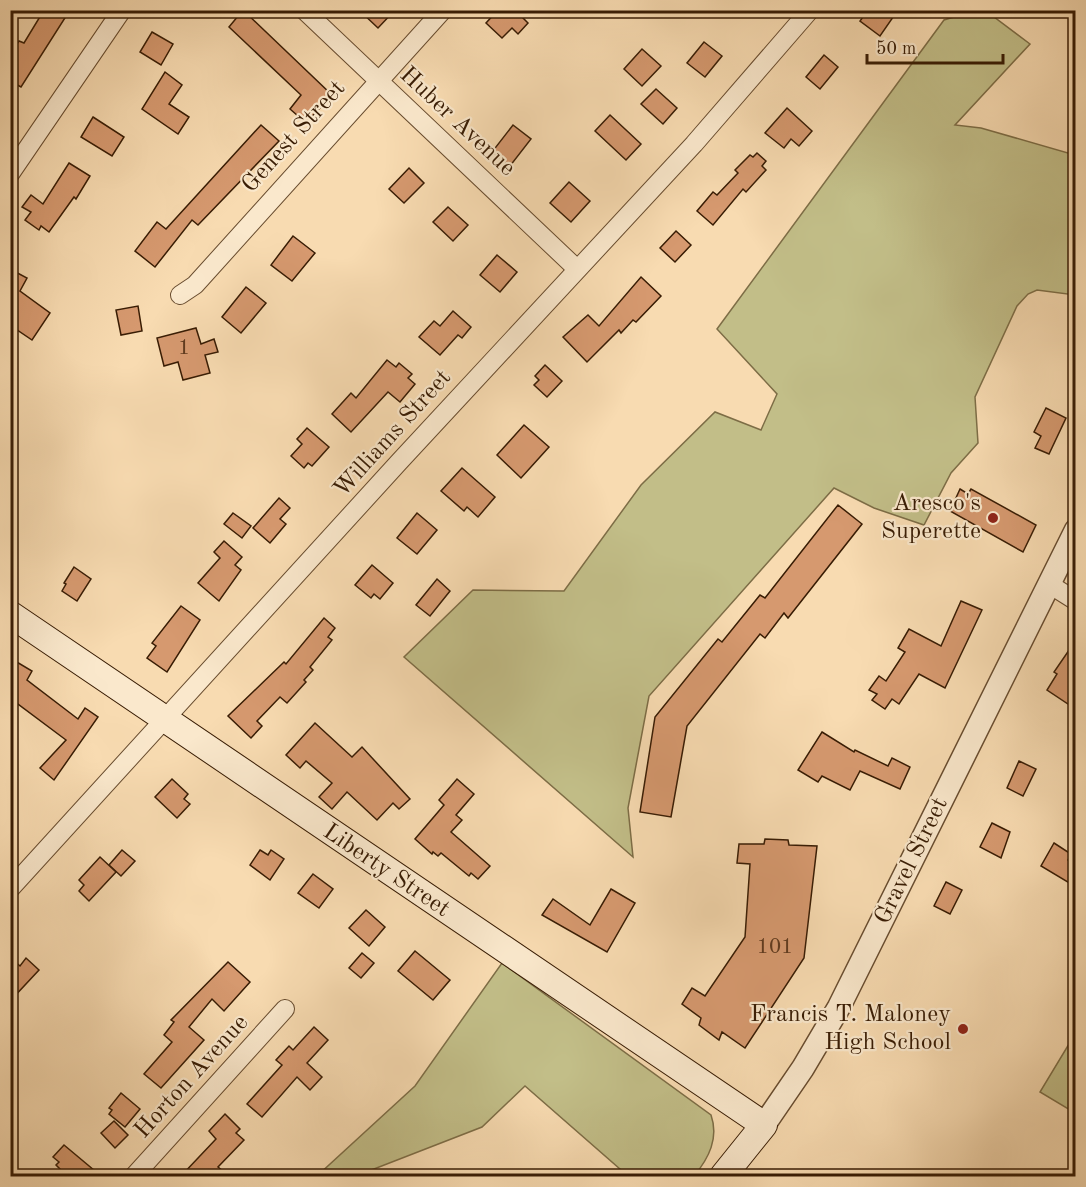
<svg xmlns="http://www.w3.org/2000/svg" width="1086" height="1187" viewBox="0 0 1086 1187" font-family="'Old Standard TT',serif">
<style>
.green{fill:#c2be88;stroke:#7d6d46;stroke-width:1.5}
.building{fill:#d6996f;stroke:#381c04;stroke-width:1.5}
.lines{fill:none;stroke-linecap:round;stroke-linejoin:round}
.minor-casing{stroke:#684c2f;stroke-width:20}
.tertiary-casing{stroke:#684c2f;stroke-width:25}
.secondary-casing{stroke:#381c04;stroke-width:28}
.minor{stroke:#fae8cc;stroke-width:18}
.tertiary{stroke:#fae8cc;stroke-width:22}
.secondary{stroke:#fae8cc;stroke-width:26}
.poi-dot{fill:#8f2418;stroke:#fae8cc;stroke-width:2}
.labels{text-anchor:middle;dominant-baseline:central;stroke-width:4.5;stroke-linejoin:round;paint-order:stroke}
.number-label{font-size:21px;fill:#603b1f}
.street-label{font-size:24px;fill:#381c04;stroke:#fae8cc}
.poi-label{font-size:24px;fill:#381c04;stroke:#fae8cc;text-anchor:end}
</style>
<rect width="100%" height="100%" fill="#f8dbb1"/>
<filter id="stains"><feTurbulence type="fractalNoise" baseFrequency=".00333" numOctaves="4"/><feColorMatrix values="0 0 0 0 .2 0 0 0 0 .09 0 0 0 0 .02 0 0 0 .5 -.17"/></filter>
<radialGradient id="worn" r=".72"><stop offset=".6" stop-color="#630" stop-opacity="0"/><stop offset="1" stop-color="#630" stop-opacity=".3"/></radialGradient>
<g class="green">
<path d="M977 10 986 11 1030 44 955 125 981 128 1075 155V295L1037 290 1028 294 1017 306 975 397 978 443 951 473 924 525 874 508 834 488 649 696 628 808 633 857 404 657 473 590 564 591 641 485 715 412 761 430 777 394 717 329 944 20Z"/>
<path d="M502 963 711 1115C719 1138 709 1158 694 1176H628L525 1086 482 1127 356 1176H317L415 1086Z"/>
<path d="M1075 1034V1113L1040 1092Z"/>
</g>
<g class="building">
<path d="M44 10H70L21 87 10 81V54L19 41 24 43Z"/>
<path d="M243 10 332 95 306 123 290 109 301 95 229 27Z"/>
<path d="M359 10H395L378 28Z"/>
<path d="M498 10H515L528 23 518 34 512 28 502 38 486 23Z"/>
<path d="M868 10H898L880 36 860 21Z"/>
<path d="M152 32 173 44 161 65 140 52Z"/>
<path d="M704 42 722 56 705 77 687 63Z"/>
<path d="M642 49 661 66 642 86 624 69Z"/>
<path d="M824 55 838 67 820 89 806 77Z"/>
<path d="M165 72 182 85 169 104 189 117 178 134 142 109Z"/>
<path d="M656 89 677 108 663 124 641 104Z"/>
<path d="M787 108 812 131 799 146 791 139 784 148 765 133Z"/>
<path d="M610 115 641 144 626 160 595 131Z"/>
<path d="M93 117 124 137 112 156 81 137Z"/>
<path d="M261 125 279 141 198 225 192 220 155 267 135 251 157 222 166 229Z"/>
<path d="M513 125 531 139 510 166 492 152Z"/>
<path d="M757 153 766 161 762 166 766 170 746 192 743 189 713 225 697 211 713 192 717 195 738 173 735 170 750 155 753 157Z"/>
<path d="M69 163 90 176 76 199 74 197 49 232 41 226 39 230 25 220 31 212 22 207 31 195 43 204Z"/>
<path d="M409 168 424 183 404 203 389 189Z"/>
<path d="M569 182 590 201 571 222 550 203Z"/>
<path d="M448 207 468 225 453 241 433 222Z"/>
<path d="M676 231 691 245 675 262 660 248Z"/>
<path d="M293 236 315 253 292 281 271 265Z"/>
<path d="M497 255 517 272 500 292 480 275Z"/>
<path d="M10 269 27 278 20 291 50 313 32 340 10 325Z"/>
<path d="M641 277 661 296 636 322 633 320 621 333 619 330 587 362 563 337 588 315 599 326Z"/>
<path d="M246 287 266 303 241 333 222 317Z"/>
<path d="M138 306 142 331 121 335 116 310Z"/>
<path d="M453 311 471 327 462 338 458 335 440 355 419 337 434 321 440 326Z"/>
<path d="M196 328 201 344 214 339 218 352 205 355 210 373 183 380 178 362 164 366 157 338Z"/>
<path d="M387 360 396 367 399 363 412 374 408 378 415 384 400 402 388 392 351 432 332 414 351 393 356 398Z"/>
<path d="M545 365 562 381 547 397 534 385 539 380 535 376Z"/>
<path d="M1046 408 1066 418 1049 454 1035 448 1041 436 1034 432Z"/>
<path d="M524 425 549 447 521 478 497 455Z"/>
<path d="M307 428 329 447 312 466 308 463 304 468 291 456 302 444 297 439Z"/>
<path d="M462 468 495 497 478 517 467 507 464 511 441 491Z"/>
<path d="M960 489 968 494 971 489 1036 525 1023 552 950 511Z"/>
<path d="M279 498 290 508 280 519 286 524 270 543 253 528Z"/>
<path d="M838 505 862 524 788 618 784 613 765 638 760 634 687 726 671 817 640 812 655 717 718 639 722 642 760 595 765 598Z"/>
<path d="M233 513 251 526 242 538 224 524Z"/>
<path d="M417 513 437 530 417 554 397 538Z"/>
<path d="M224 541 242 557 235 565 241 570 219 601 198 583 220 558 214 552Z"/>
<path d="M372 565 393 583 380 599 374 594 371 598 355 585Z"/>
<path d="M74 567 91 579 77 601 62 591 66 584 64 583Z"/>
<path d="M437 579 450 591 430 616 416 605Z"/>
<path d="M961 601 982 610 945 688 919 674 899 704 892 699 885 709 872 700 877 694 869 690 879 676 886 681 905 652 898 648 909 629 941 646Z"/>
<path d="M181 606 200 620 167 672 147 658 156 646 152 643Z"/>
<path d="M324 618 335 628 328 637 332 640 310 667 313 670 304 680 306 682 287 703 280 697 257 721 262 726 251 738 228 716 284 662 286 664Z"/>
<path d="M1076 640V693L1068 704 1047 690 1057 674 1054 672Z"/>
<path d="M10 658 32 671 27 680 78 719 85 708 98 717 54 780 40 768 66 740 10 698Z"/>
<path d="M315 723 352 757 362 747 410 799 399 809 393 803 377 820 347 792 332 809 319 797 332 783 306 761 300 768 286 755Z"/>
<path d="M822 732 854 752 855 750 888 766 892 758 910 767 900 789 860 771 850 790 822 776 818 782 798 770Z"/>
<path d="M1019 761 1036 769 1023 796 1007 788Z"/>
<path d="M172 779 188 794 184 799 190 804 177 818 155 797Z"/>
<path d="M457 779 474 794 456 815 462 820 451 832 490 866 478 879 471 873 469 876 441 853 438 856 433 852 432 854 415 839 444 805 439 800Z"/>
<path d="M992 823 1010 832 1001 858 980 847Z"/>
<path d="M765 839 788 840 789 845 817 846 804 958 745 1048 722 1032 719 1040 699 1025 701 1018 682 1004 692 988 705 996 745 937 750 864 737 863 739 844H764Z"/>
<path d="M1054 843 1071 854 1068 860 1076 865V887L1041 866Z"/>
<path d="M122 850 135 861 121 876 109 865Z"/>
<path d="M260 850 268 855 271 850 284 859 270 880 250 865Z"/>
<path d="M100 857 116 872 89 901 79 891 84 885 79 880Z"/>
<path d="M313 874 333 889 319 908 298 893Z"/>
<path d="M946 882 962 890 950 914 934 906Z"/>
<path d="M611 889 635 903 607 952 542 915 553 899 590 925Z"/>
<path d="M366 910 385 927 369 946 349 928Z"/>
<path d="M415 951 450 980 433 1000 398 971Z"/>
<path d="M362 953 374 963 361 978 349 968Z"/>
<path d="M10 957 20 966 26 958 39 970 10 1001Z"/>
<path d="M228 962 250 982 224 1011 212 999 189 1027 204 1040 161 1088 144 1074 172 1042 164 1035 174 1022 171 1020Z"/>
<path d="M314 1027 328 1040 307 1063 322 1077 310 1090 297 1077 262 1117 247 1104 282 1065 276 1060 289 1046 293 1050Z"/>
<path d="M121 1093 140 1109 125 1127 109 1114 112 1110 109 1108Z"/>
<path d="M225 1114 240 1129 236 1133 244 1140 218 1167 229 1176H181L216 1139 209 1131Z"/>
<path d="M114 1121 128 1135 115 1148 101 1133Z"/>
<path d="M64 1145 101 1176H53L60 1169 56 1165 59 1162 53 1157Z"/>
</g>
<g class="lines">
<g class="minor-casing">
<g id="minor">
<path d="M304 10 577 269"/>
<path d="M10 174 122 10"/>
<path d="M180 295 195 285 443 10"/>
<path d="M1049 584 1076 601"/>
<path d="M10 889 399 462 694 144 810 10"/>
<path d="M134 1176 285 1009"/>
</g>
</g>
<g class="tertiary-casing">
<path id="tertiary" d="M764 1125 803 1068 839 1007 1076 530"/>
</g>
<g class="secondary-casing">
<path id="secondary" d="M10 614 764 1125 723 1176"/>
</g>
<use href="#minor" class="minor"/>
<use href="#tertiary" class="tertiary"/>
<use href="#secondary" class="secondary"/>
</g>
<g class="poi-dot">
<circle cx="993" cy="518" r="6"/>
<circle cx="963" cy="1029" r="6"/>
</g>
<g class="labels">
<g class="number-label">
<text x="184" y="348">1</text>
<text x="775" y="947">101</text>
</g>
<g class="street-label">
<text transform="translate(457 122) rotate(43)">Huber Avenue</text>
<text transform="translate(294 137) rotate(-48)">Genest Street</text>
<text transform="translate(393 434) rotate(-48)">Williams Street</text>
<text transform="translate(912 861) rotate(-64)">Gravel Street</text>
<text transform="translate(386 871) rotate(34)">Liberty Street</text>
<text transform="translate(192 1077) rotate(-48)">Horton Avenue</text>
</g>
<g class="poi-label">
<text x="981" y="504">Aresco's<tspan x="981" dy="28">Superette</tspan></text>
<text x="951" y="1015">Francis T. Maloney<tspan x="951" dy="28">High School</tspan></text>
</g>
</g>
<rect width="1086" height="1187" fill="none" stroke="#f8dbb1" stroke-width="36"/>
<rect x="12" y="12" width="1062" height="1163" fill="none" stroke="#381c04" stroke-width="3"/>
<rect x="18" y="18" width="1050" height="1151" fill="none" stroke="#381c04" stroke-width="1.5"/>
<path d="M867 54v9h136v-9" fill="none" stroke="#381c04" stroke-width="3"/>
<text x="876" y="54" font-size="18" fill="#381c04" stroke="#fae8cc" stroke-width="4.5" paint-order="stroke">50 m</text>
<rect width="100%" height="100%" filter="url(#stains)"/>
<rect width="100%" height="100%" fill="url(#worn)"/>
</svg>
